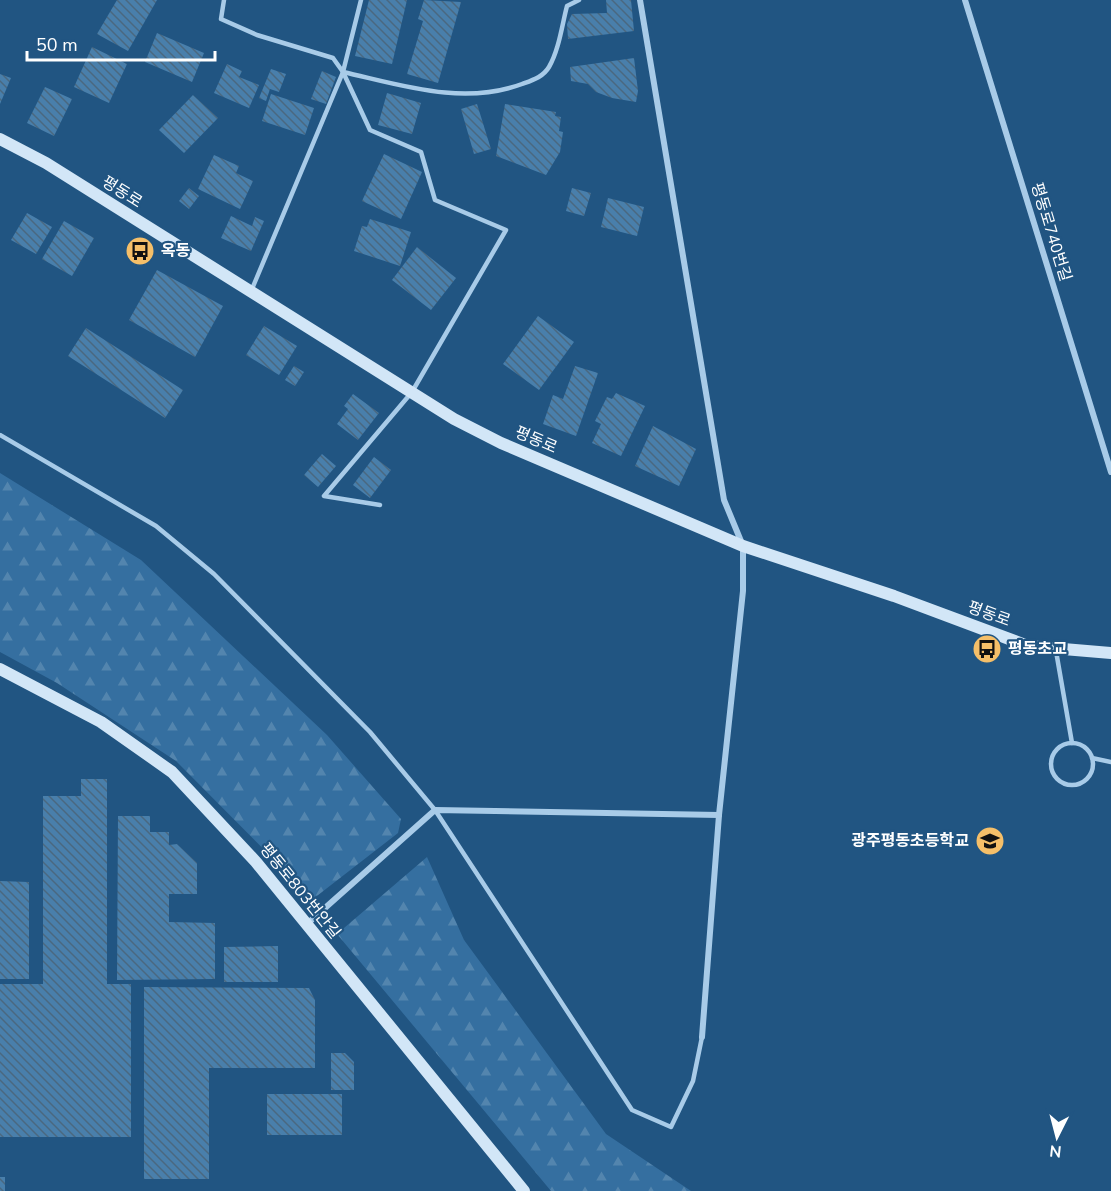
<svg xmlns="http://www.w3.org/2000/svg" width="1111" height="1191" viewBox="0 0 1111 1191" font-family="'Nunito Sans','Noto Sans KR',sans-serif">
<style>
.forest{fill:url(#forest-firs)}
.building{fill:url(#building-back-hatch)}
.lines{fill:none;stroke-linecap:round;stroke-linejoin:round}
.lane{stroke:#a8cbe8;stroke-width:4.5}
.street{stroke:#a8cbe8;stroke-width:6}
.secondary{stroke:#d2e6f7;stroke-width:12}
.labels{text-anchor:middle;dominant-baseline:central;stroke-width:4.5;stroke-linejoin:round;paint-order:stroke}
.street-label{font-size:16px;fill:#fff;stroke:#215582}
.poi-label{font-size:16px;font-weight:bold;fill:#fff;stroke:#215582;text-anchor:start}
</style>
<defs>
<pattern id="forest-firs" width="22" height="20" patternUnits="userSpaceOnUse" patternTransform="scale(1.5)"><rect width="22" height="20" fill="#356fa0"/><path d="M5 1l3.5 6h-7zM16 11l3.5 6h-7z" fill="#5385ae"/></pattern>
<pattern id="building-back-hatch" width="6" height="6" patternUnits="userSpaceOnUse" patternTransform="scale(1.5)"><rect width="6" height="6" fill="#497fab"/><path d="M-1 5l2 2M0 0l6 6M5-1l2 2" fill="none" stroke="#4a6880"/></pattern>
</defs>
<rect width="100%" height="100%" fill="#215582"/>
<g class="forest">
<path d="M0 473 141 560 327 735 401 819 398 833 313 899 176 761 57 683 0 652Z"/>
<path d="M427 857 464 940 606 1134 691 1191H551L337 934Z"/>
</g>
<g class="building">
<path d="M117 0H157L128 51 97 34Z"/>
<path d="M369 0H407L392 64 355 56Z"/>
<path d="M424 0 461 2 438 83 407 74 423 21 418 19Z"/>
<path d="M606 0H631L634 31 568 39 567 24 572 14 607 13Z"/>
<path d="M157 33 204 53 192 82 145 62Z"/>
<path d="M92 47 127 64 109 103 74 87Z"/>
<path d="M634 58 638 91 636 102 612 98 596 92 588 84 571 81 570 67Z"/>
<path d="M227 64 242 71 239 77 259 85 249 108 214 93Z"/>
<path d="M271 69 286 74 279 92 270 89 266 101 259 98Z"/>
<path d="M322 71 336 77 326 104 311 99Z"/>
<path d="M0 74 11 78 0 104Z"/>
<path d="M45 87 72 99 54 136 27 123Z"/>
<path d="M387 93 421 103 412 134 378 125Z"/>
<path d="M271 94 314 108 305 135 262 121Z"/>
<path d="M193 95 218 118 184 153 159 130Z"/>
<path d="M477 104 491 149 474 154 461 109Z"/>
<path d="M505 104 556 112 555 116 561 117 559 131 563 132 560 152 546 175 496 156Z"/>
<path d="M384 154 422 172 401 219 362 201Z"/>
<path d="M214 155 239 166 236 173 253 181 240 209 198 189Z"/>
<path d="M189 188 199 196 189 209 179 201Z"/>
<path d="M572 188 591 193 584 216 566 211Z"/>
<path d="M608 198 644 207 637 236 601 227Z"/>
<path d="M27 213 52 227 36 254 11 240Z"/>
<path d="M231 216 252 226 255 217 264 221 251 251 221 238Z"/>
<path d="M370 219 411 232 400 266 354 251 362 226 367 227Z"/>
<path d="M64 221 94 238 72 276 42 259Z"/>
<path d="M417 247 456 278 431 310 392 280Z"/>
<path d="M157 270 223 306 195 357 129 320Z"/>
<path d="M538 316 574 342 539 390 503 364Z"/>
<path d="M264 326 297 346 279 375 246 355Z"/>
<path d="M86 328 183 390 165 418 68 356Z"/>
<path d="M294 366 304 372 295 386 285 380Z"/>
<path d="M575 366 598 373 576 436 543 424 553 395 563 399Z"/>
<path d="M616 393 645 406 621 456 592 443 601 424 595 421 607 397 612 399Z"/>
<path d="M353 394 379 413 358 440 337 424 348 409 344 406Z"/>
<path d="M653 426 696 449 679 486 635 466Z"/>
<path d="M322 454 336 466 318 487 304 475Z"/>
<path d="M374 457 391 470 370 498 353 485Z"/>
<path d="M81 779H107V984H131V1137H0V984H43V796H81Z"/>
<path d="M118 816H150V832H169V845L177 844 197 863V894H169V922L215 923V979L117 980Z"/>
<path d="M0 881 29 882V979H0Z"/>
<path d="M278 946V982H224V947Z"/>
<path d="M144 987 309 988 315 1000V1068H209V1179H144Z"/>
<path d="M331 1053H345L354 1062V1090H331Z"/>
<rect x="267" y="1094" width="75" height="41"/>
<rect x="0" y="1177" width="5" height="14"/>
</g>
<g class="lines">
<g class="lane">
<path d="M224 0 221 19 257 35 333 58 343 72 370 130 421 152 435 200 506 230 412 392 324 496 380 505"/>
<path d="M343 72C401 85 463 106 522 84 533 80 543 77 549 67 559 50 562 25 567 6L579 0"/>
<path d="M252 289 343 72 361 0"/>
<path d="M0 435 156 526 214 574 370 732 435 810 632 1110 671 1127 693 1081 702 1037"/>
<path d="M1056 651 1072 743"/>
<circle cx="1072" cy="764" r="21"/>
<path d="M1092 758 1111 762"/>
</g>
<g class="street">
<path d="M640 0 724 500 743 546V591L719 815 702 1037"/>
<path d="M965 0 1111 472"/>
<path d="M307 924 435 810 719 815"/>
</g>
<g class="secondary">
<path d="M0 139 46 163 454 419 501 443 743 546 894 596 1028 646 1111 653"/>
<path d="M0 669 101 722 172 772 256 862 524 1191"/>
</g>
</g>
<defs>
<g id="bus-disc" transform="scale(1.5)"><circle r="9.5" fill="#f5bf69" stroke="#215582"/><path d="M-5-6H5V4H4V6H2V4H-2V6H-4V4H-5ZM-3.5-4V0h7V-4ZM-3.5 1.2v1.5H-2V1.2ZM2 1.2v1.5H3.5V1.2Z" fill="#111"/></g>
<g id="school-disc" transform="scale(1.5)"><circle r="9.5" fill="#f5bf69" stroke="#215582"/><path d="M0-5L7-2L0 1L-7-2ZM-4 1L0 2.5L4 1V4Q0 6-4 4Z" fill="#111"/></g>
</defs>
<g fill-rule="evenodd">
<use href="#bus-disc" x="140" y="251"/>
<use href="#bus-disc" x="987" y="649"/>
<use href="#school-disc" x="990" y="841"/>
</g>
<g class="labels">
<g class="street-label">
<text transform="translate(122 192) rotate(32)">평동로</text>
<text transform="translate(1051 232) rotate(73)">평동로740번길</text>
<text transform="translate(536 440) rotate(23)">평동로</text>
<text transform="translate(989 614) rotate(20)">평동로</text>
<text transform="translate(300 891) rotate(51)">평동로803번안길</text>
</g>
<g class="poi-label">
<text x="161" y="251">옥동</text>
<text x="1008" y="649">평동초교</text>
<text x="969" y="841" text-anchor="end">광주평동초등학교</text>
</g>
</g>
<g transform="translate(1057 1137) rotate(186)" stroke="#215582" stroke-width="4.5" paint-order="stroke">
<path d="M0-4.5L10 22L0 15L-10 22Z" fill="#ffffff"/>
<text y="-9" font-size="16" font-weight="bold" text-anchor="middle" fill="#ffffff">N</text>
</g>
<path d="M27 51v9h188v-9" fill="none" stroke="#ffffff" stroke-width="3"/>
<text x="36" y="51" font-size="18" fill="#ffffff" stroke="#215582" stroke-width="4.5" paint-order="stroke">50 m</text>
</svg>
